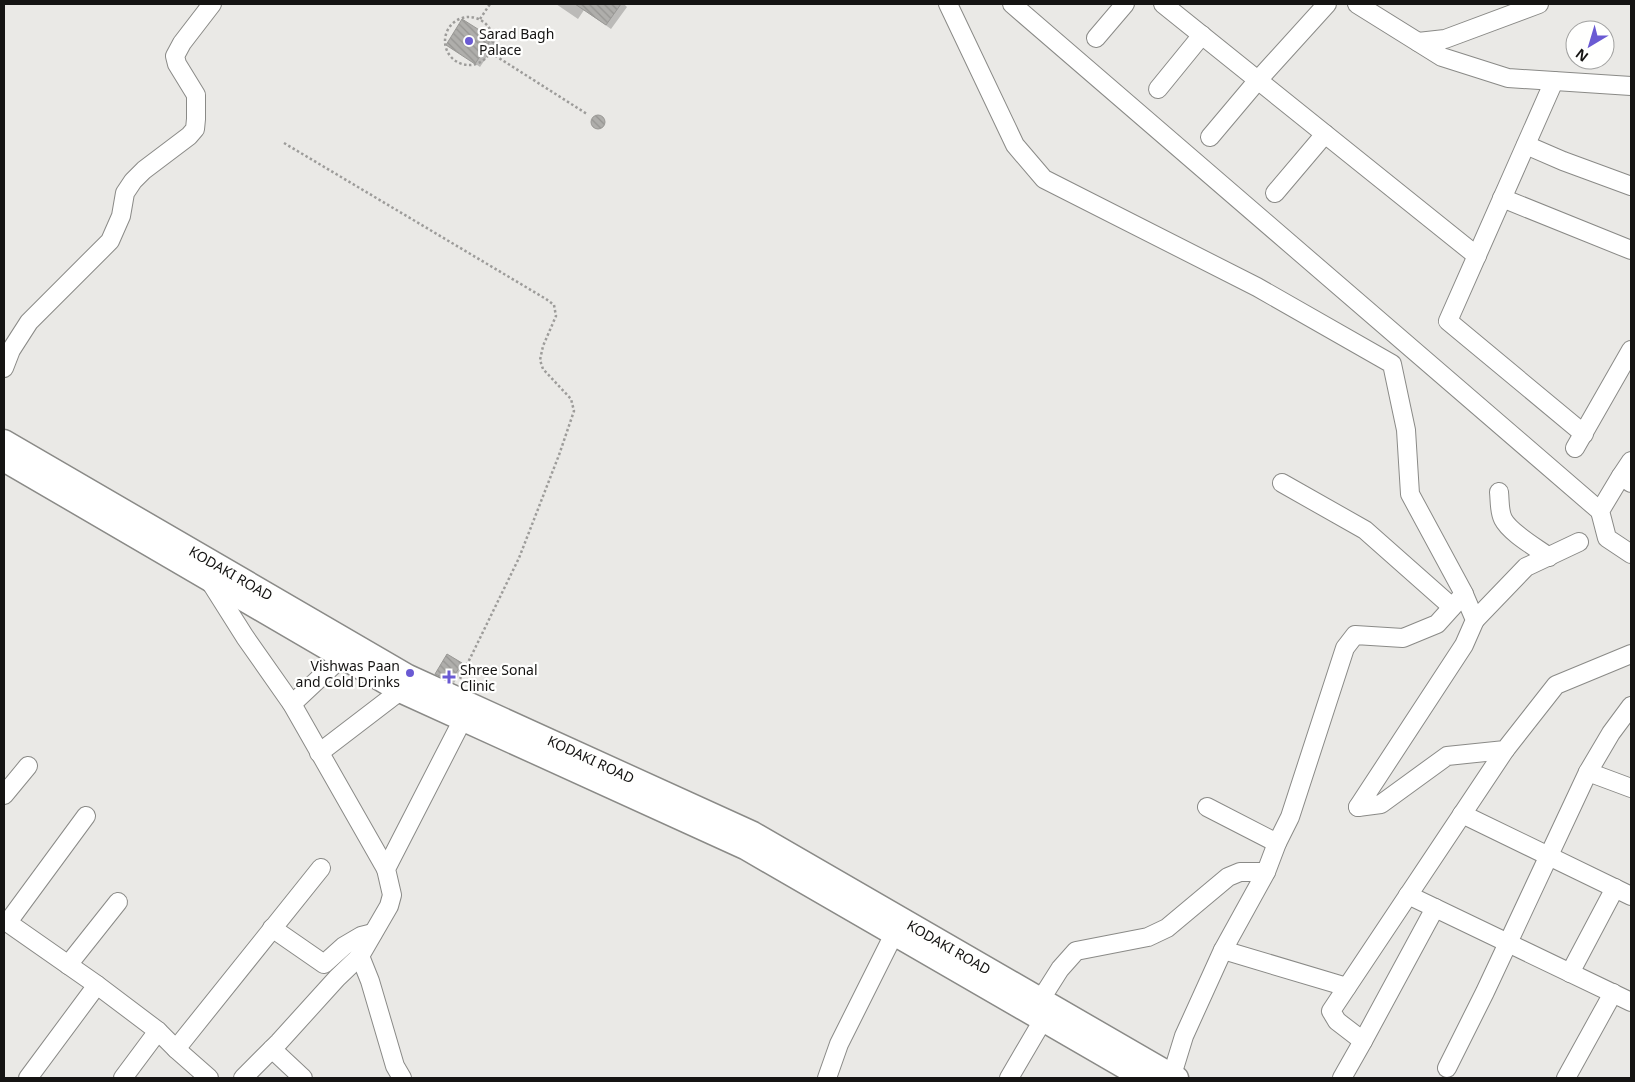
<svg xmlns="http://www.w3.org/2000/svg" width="1635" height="1082" viewBox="0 0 1635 1082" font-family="'Noto Sans',sans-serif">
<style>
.shadow{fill:#0003}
.building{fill:url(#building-back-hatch);stroke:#999895}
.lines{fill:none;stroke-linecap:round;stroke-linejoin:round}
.minor-casing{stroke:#8a8a87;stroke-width:20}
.major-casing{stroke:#8a8a87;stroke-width:25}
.path{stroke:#9d9c9a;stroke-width:2.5;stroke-dasharray:2.5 2.5;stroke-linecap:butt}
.minor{stroke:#fff;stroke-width:18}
.major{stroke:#fff;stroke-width:22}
.poi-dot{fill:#6a5ad3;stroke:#fffffe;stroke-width:2}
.labels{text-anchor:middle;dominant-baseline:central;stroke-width:4.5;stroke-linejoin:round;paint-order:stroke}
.poi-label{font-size:14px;fill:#151413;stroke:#fffffe;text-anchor:start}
.street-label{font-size:14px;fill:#151413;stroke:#fffffe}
</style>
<defs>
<pattern id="building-back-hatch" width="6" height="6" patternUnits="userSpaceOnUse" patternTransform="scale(1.25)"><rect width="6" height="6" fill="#afaeab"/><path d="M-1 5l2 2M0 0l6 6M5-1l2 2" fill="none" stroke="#969592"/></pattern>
</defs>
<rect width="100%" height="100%" fill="#eae9e6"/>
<g class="shadow">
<path d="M556 4H624L627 7 611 29 584 10 578 19Z"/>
<path d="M491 39 496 43 480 67 447 44Z"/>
<circle cx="598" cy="123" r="6"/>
<path d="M461 664 464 667 454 683 437 674Z"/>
</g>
<g class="building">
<path d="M575 4H621L606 25Z"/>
<path d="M462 19 492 38 475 64 446 45Z"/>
<circle cx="598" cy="122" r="7"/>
<path d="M447 654 462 663 451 681 435 674Z"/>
</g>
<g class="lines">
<g class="minor-casing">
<g id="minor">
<path d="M948 4 1015 145 1044 179 1257 287 1392 364 1406 430 1410 494 1463 592 1475 620 1464 645 1358 807"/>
<path d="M1012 4 1600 511"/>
<path d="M1163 4 1477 256"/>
<path d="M1357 4 1442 57 1508 78 1631 86"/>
<path d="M1096 38 1125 4"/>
<path d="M1418 42 1445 39 1539 4"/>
<path d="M1554 81 1448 321 1584 434"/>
<path d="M1158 89 1202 35"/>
<path d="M1210 137 1258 80 1327 4"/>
<path d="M1526 145 1563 161 1631 186"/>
<path d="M1275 193 1325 134"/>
<path d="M1502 198 1631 250"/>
<path d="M4 368 11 350 29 322 110 241 121 216 125 193 133 181 144 170 189 136 195 129 196 119V95L177 64 175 56 182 43 212 4"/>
<path d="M1575 448 1631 350"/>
<path d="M1631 461 1621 476 1631 483"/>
<path d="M1621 476 1600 511 1607 538 1631 554"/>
<path d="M1282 483 1365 530 1452 607"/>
<path d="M1499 492C1500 501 1499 511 1503 519 1510 533 1537 548 1549 557"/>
<path d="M209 580 245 637 292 704 386 869"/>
<path d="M1475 620 1526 567 1579 542"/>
<path d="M292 704 342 657"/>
<path d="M319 753 400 691"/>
<path d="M1588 772 1631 788"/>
<path d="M4 795 28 766"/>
<path d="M1207 807 1277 843"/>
<path d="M1358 807 1381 804 1447 756 1505 750 1556 685 1631 654"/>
<path d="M1462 814 1631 896"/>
<path d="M1408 895 1631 1002"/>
<path d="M4 920 97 985 158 1031 176 1049 209 1078"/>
<path d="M8 922 86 816"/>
<path d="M272 928 324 964 344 946 361 936 373 933"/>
<path d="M1223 950 1347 987"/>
<path d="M360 956 370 981 395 1066 402 1078"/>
<path d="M68 965 118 902"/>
<path d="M1570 973 1615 888"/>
<path d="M1041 999 1060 969 1076 951 1148 937 1167 928 1228 877 1240 872H1266"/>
<path d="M1363 1041 1435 908"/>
<path d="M176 1049 321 868"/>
<path d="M272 1049 303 1078"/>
<path d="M1447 1068 1485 992 1588 772 1611 733 1631 706"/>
<path d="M1172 1075 1184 1036 1223 950 1266 872 1277 843 1290 817 1345 648 1355 635 1403 638 1437 624 1464 594"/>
<path d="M28 1078 97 985"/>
<path d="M123 1078 158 1031"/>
<path d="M243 1078 279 1042 337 978 360 956 389 906 392 895 386 869 463 719"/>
<path d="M827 1078 839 1044 894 934"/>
<path d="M1009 1078 1043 1020"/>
<path d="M1342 1078 1363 1041 1337 1021 1331 1011 1505 750"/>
<path d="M1566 1078 1613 993"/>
</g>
</g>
<g class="major-casing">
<g id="major">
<path d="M4 441 408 676 753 833 1177 1078"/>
<path d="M4 460 400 691 745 848 1143 1078"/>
</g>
</g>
<g class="path">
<circle cx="469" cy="41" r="24"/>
<path d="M480 19 490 4"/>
<path d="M491 53 587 114"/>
<path d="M284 143 546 299 554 305 556 316 543 346 540 360 543 369 571 399 574 411 559 455 519 558 459 681"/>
</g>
<use href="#minor" class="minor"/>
<use href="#major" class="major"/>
</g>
<g class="poi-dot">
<circle cx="469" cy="41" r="5"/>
<circle cx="410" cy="673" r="5"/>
<path d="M446.5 669.5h5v5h5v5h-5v5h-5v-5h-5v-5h5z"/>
</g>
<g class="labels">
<g class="poi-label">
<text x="479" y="33">Sarad Bagh<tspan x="479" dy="16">Palace</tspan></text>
<text x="400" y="665" text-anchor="end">Vishwas Paan<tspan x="400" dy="16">and Cold Drinks</tspan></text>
<text x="460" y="669">Shree Sonal<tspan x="460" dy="16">Clinic</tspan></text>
</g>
<g class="street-label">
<text transform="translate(231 573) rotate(30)">KODAKI ROAD</text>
<text transform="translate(591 759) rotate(25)">KODAKI ROAD</text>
<text transform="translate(949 947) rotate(30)">KODAKI ROAD</text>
</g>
</g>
<rect width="1635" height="1082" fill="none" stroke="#151413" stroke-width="10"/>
<g transform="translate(1590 45) rotate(218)"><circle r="24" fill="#fffffe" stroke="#a1a1a0"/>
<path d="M0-4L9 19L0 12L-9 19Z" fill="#6a5ad3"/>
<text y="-8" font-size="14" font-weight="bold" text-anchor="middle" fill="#151413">N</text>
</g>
</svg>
